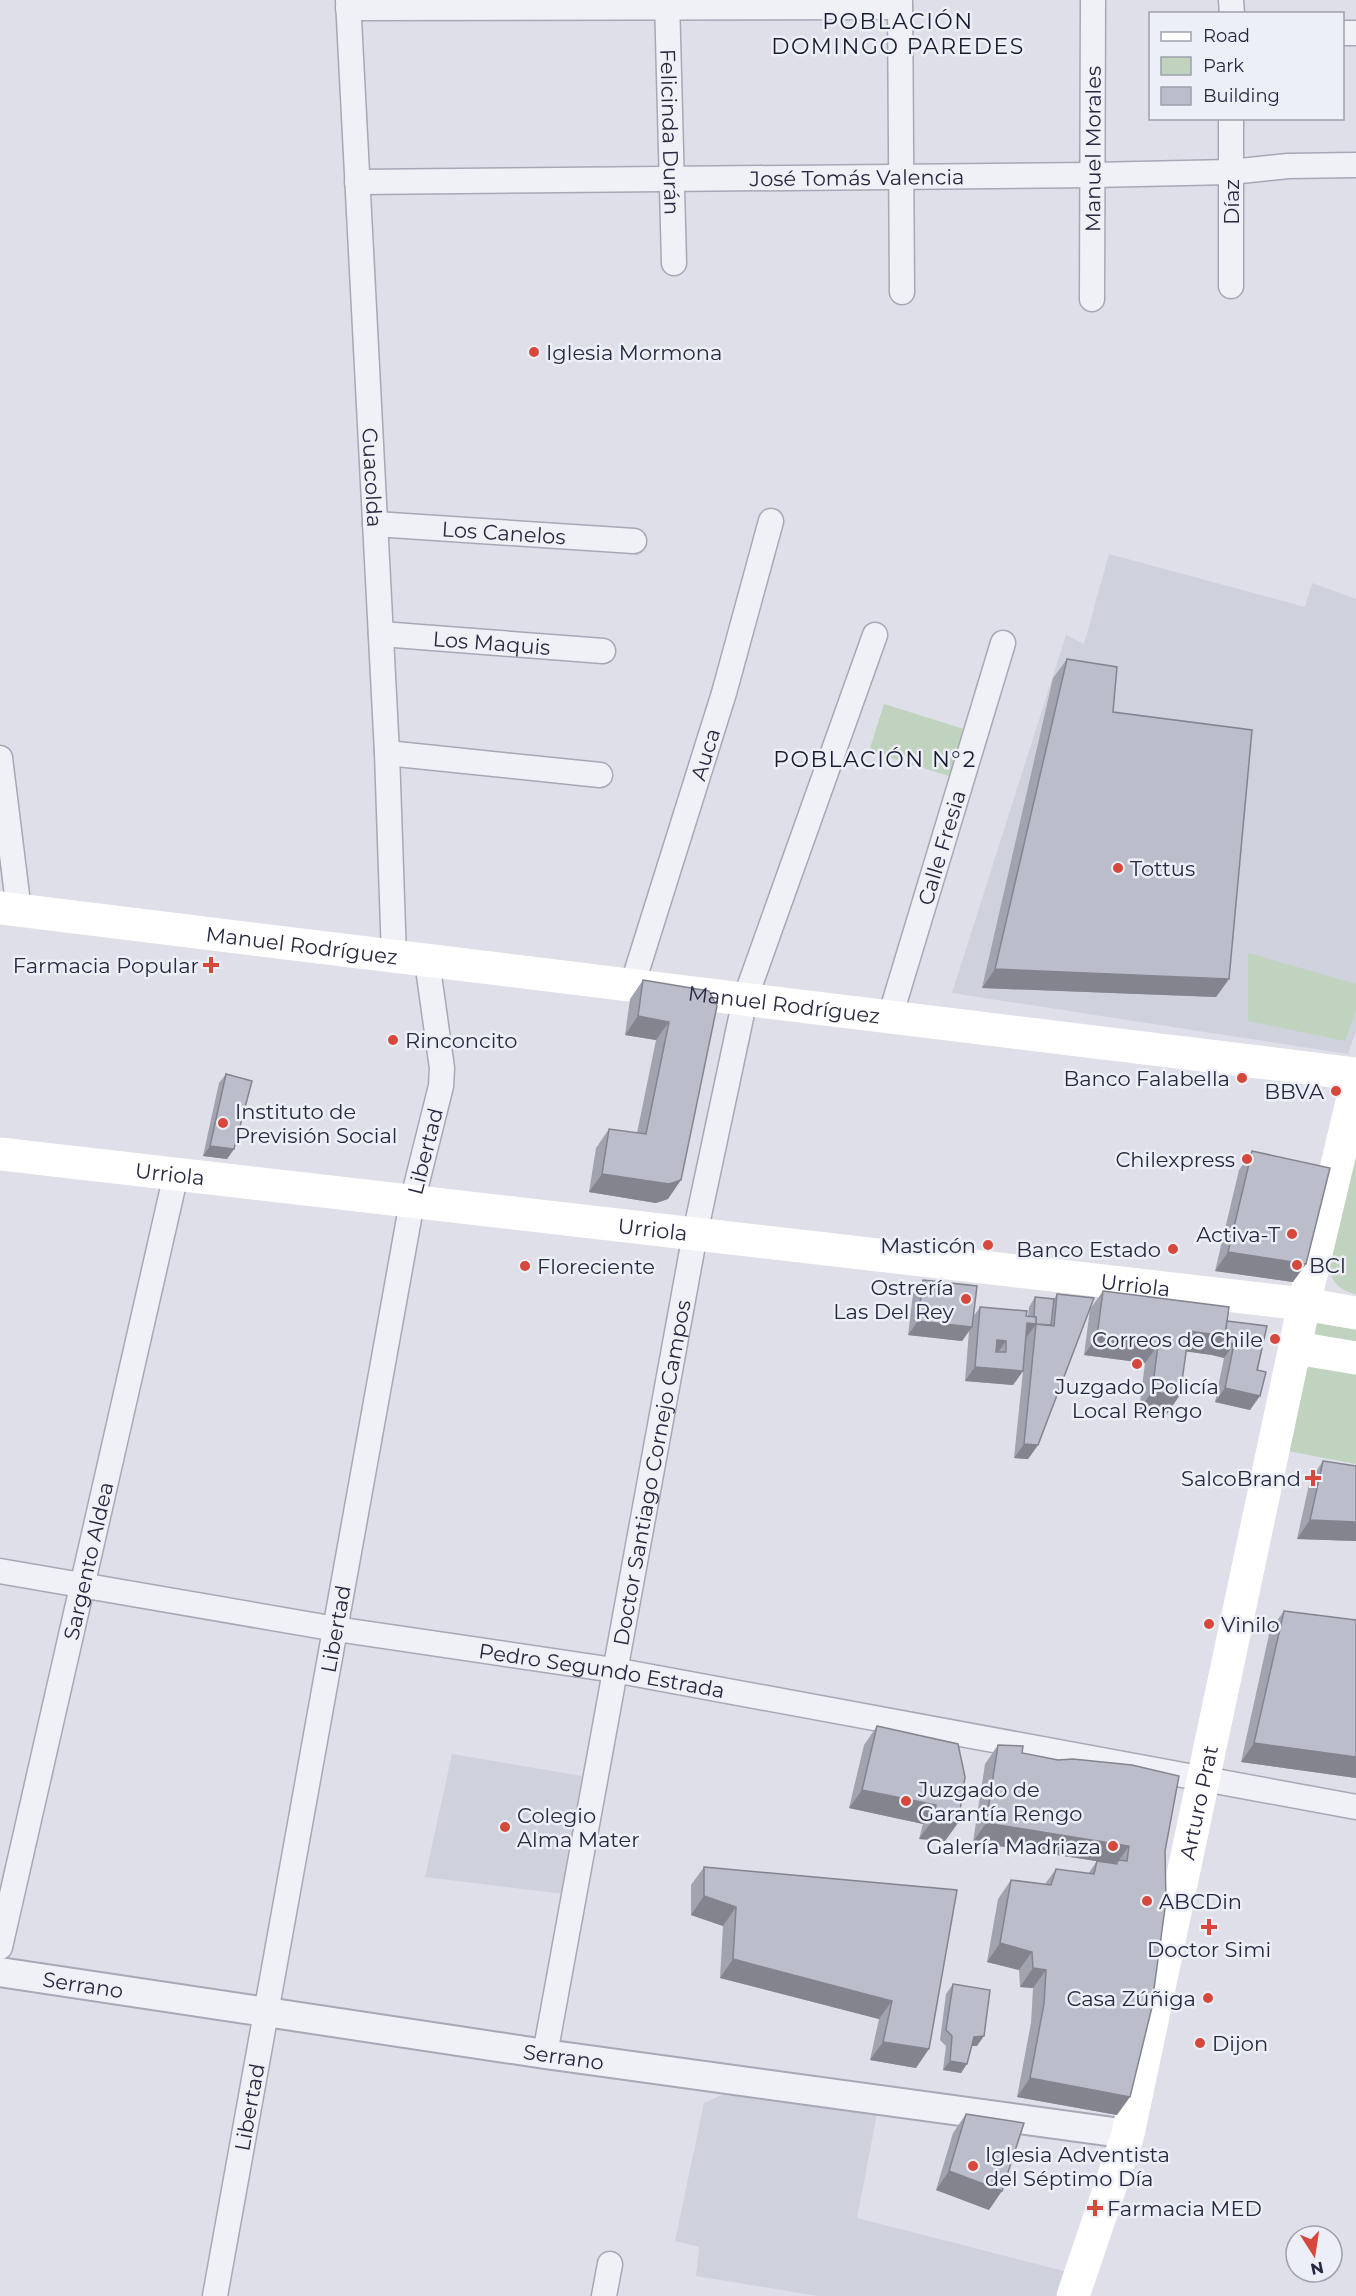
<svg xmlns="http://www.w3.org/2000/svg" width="1356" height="2296" viewBox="0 0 1356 2296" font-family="Montserrat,sans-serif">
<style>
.built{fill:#cfd1dd}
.green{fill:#bfd3be}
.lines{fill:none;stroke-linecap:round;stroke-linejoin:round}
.minor-casing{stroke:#a7a8b6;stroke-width:27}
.tertiary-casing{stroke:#a7a8b6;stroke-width:32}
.minor{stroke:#f0f1f6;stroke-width:24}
.tertiary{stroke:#f0f1f6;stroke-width:28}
.secondary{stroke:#fff;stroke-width:33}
.wall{fill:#a1a3af}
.shaded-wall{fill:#83848e}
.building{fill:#bbbdcb;stroke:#83848e;stroke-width:1.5;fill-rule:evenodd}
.poi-dot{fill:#d5483b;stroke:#edeff6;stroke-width:2}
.labels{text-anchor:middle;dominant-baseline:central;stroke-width:5;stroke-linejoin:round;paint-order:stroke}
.street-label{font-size:21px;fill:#262940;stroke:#edeff6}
.poi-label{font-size:21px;fill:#262940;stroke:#edeff6;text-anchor:start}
.neighbourhood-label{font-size:22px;letter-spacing:1.5px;fill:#181b30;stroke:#edeff6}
</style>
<rect width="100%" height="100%" fill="#dedfe8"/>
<g class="built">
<path d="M1109 554 1305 607 1312 583 1356 599V1031L1348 1054 952 993 1066 635 1084 644Z"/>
<path d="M452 1754 582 1776 564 1894 425 1877Z"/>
<path d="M731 2091 877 2114 857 2218 1072 2273 1063 2296H818L696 2276 699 2247 675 2241 704 2103Z"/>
</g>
<g class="green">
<path d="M884 704 967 730 952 777 869 751Z"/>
<path d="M1248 953 1356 984V1010L1345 1041 1248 1021Z"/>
<path d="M1356 1122V1294C1339 1291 1332 1281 1327 1265Z"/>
<path d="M1318 1311 1356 1317V1350L1312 1343Z"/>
<path d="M1318 1360 1356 1366V1464L1283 1450 1297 1376Z"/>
</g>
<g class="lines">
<g class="minor-casing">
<g id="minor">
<path id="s1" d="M348 0 387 753 394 957"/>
<path id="s2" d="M667 0 674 263"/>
<path d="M900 0 902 292"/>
<path d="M1231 0 1232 14"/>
<path d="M348 8 900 7"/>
<path d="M1342 33H1356"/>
<path d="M1231 118V286"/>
<path id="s3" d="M357 182 1092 175 1231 172 1288 166 1356 165"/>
<path id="s4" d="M1092 299 1093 0"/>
<path id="s5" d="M375 524 634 541"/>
<path id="s6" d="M381 634 603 651"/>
<path d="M387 753 600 775"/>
<path d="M0 758 19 911"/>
<path id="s7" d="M632 986 724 693 771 521"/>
<path id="s8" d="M890 1017 1003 643"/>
<path id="s9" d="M0 1571 336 1629 614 1670 1356 1807"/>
<path id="s10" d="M0 1947 176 1174"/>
<path id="s11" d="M545 2054 695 1234 745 999 875 635"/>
<path id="s12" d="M215 2296 412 1202 441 1086 442 1068 427 961"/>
<path d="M604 2296 610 2264"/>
</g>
</g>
<g class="tertiary-casing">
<g id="tertiary">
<path id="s13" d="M0 1972 545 2054 1128 2134"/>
</g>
</g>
<use href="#minor" class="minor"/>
<use href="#tertiary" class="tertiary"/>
<g class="secondary">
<path id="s14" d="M0 908 1356 1074"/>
<path id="s15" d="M0 1154 1304 1304 1356 1313"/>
<path d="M1296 1348 1356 1358"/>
<path id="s16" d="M1073 2296 1128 2134 1304 1304 1356 1085"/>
</g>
</g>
<g class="wall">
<path d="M1067 659 1113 712 1229 979 1216 997 982 988 1053 678Z"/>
<path d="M643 980 709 991 668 1199 656 1203 589 1192 596 1148 609 1129 637 1133 656 1040 625 1035 630 999Z"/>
<path d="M226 1074 234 1149 227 1159 203 1156 219 1083Z"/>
<path d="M1252 1151 1293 1282 1215 1271 1239 1170Z"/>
<path d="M923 1280 973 1317 980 1307 1028 1317 1029 1307 1035 1297 1054 1299 1057 1294 1094 1298 1038 1445 1028 1459 1014 1458 1023 1371 1013 1385 965 1381 969 1331 962 1341 908 1335 913 1294Z"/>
<path d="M1103 1291 1227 1321 1267 1326 1250 1410 1215 1402 1224 1358 1212 1355 1186 1351 1167 1414 1139 1410 1145 1363 1084 1355 1090 1309Z"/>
<path d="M1323 1461 1356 1466V1541L1297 1539 1310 1480Z"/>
<path d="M1284 1611 1356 1620V1778L1241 1762 1270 1630Z"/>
<path d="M877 1726 958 1744 945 1841 919 1839 923 1824 849 1808 864 1745Z"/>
<path d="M998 1745 1022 1753 1165 1851 1153 1996 1148 2003 1117 2115 1017 2097 1031 2023 1033 1988 1020 1987 1019 1970 987 1962 998 1899 1011 1880 1045 1884 1056 1869 1088 1874 1097 1861 973 1842 985 1764Z"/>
<path d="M704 1867 957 1890 916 2068 870 2060 879 2019 720 1978 723 1926 691 1915V1885Z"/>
<path d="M953 1984 977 2046H972L961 2073 943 2070 946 2046 940 2040 946 1994Z"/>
<path d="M966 2114 989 2210 936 2190 953 2133Z"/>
</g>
<g class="shaded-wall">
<path d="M995 969 1229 979 1216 997 982 988Z"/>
<path d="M638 1016 669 1022 656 1040 625 1035Z"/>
<path d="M210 1146 234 1149 227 1159 203 1156Z"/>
<path d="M602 1174 681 1180 668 1199 656 1203 589 1192Z"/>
<path d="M1228 1252 1306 1264 1293 1282 1215 1271Z"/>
<path d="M918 1321 972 1327 962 1341 908 1335Z"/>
<path d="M1027 1323 1036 1324 1026 1338Z"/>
<path d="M1189 1331 1225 1336 1234 1344 1224 1358 1212 1355 1175 1350Z"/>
<path d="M1097 1336 1158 1345 1145 1363 1084 1355Z"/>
<path d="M997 1340 1006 1341 996 1355H987Z"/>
<path d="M975 1367 1023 1371 1013 1385 965 1381Z"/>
<path d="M1225 1388 1260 1396 1250 1410 1215 1402Z"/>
<path d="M1152 1392 1180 1395 1167 1414 1139 1410Z"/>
<path d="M1024 1444 1038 1445 1028 1459 1014 1458Z"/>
<path d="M1310 1520 1356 1522V1541L1297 1539Z"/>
<path d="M1254 1743 1356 1757V1778L1241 1762Z"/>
<path d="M862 1790 936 1805 923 1824 849 1808Z"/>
<path d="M932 1821 958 1823 945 1841 919 1839Z"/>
<path d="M986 1823 1129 1846 1117 1863 1118 1860 1115 1864 973 1842Z"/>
<path d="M704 1896 736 1907 723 1926 691 1915Z"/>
<path d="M1000 1943 1032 1952 1019 1970 987 1962Z"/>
<path d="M733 1959 892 2001 879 2019 720 1978Z"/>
<path d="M1033 1968 1046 1970 1033 1988 1020 1987Z"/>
<path d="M984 2036 977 2046H968L974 2037Z"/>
<path d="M883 2042 929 2049 916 2068 870 2060Z"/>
<path d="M950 2061 967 2064 961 2073 943 2070Z"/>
<path d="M1030 2078 1130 2097 1117 2115 1017 2097Z"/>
<path d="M949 2171 1002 2191 989 2210 936 2190Z"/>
</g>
<g class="building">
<path d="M1067 659 1117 667 1113 712 1252 730 1229 979 995 969Z"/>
<path d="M643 980 709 991 717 1006 681 1180 669 1184 602 1174 609 1129 646 1134 669 1022 638 1016Z"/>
<path d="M226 1074 252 1081 234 1149 210 1146Z"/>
<path d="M1252 1151 1330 1168 1306 1264 1228 1252Z"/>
<path d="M923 1280 977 1286 972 1327 918 1321Z"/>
<path d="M1103 1291 1229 1307 1225 1336 1189 1331 1180 1395 1152 1392 1158 1345 1097 1336Z"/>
<path d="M1057 1294 1094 1298 1038 1445 1024 1444 1036 1324 1054 1326Z"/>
<path d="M1035 1297 1054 1299 1051 1325 1036 1324V1317H1034Z"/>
<path d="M980 1307 1027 1311 1026 1316 1036 1317V1324L1027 1323 1023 1371 975 1367ZM997 1340 1006 1341V1352H996Z"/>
<path d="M1227 1321 1267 1326 1257 1370 1266 1372 1260 1396 1225 1388 1234 1344 1222 1341 1225 1336Z"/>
<path d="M1323 1461 1356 1466V1522L1310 1520Z"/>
<path d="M1284 1611 1356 1620V1757L1254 1743Z"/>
<path d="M877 1726 958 1744 965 1777 958 1823 932 1821 936 1805 862 1790Z"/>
<path d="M998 1745 1023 1746 1022 1753 1058 1760 1073 1759 1132 1765 1179 1776 1165 1851 1166 1901 1153 1996 1149 1997 1147 2006 1152 2007 1130 2097 1030 2078 1044 2004 1046 1970 1033 1968 1032 1952 1000 1943 1011 1880 1051 1885 1056 1869 1094 1874 1097 1861 1117 1864 1118 1860 1127 1861 1129 1846 986 1823Z"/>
<path d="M704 1867 957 1890 929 2049 883 2042 892 2001 733 1959 736 1907 704 1896Z"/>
<path d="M953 1984 990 1990 984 2036 974 2037 967 2064 950 2061 952 2036 946 2030Z"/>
<path d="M966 2114 1024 2123 1002 2191 949 2171Z"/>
</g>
<g class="poi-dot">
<circle cx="534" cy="352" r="6"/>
<circle cx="1118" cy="868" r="6"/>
<path d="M208 956h6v6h6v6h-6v6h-6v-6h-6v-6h6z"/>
<circle cx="393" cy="1040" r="6"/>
<circle cx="1242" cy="1078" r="6"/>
<circle cx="1336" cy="1091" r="6"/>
<circle cx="223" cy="1123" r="6"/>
<circle cx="1247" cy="1159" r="6"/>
<circle cx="1292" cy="1234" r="6"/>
<circle cx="988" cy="1245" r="6"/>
<circle cx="1173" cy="1249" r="6"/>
<circle cx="1297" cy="1265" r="6"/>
<circle cx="525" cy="1266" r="6"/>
<circle cx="966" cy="1299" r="6"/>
<circle cx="1275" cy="1339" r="6"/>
<circle cx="1137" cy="1364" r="6"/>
<path d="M1310 1469h6v6h6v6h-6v6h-6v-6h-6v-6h6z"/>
<circle cx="1209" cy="1624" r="6"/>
<circle cx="906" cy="1801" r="6"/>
<circle cx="505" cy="1827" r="6"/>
<circle cx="1113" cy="1846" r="6"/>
<circle cx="1147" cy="1901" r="6"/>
<path d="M1206 1918h6v6h6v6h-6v6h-6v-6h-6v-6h6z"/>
<circle cx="1208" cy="1998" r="6"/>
<circle cx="1200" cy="2043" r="6"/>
<circle cx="973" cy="2166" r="6"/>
<path d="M1092 2199h6v6h6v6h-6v6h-6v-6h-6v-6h6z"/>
</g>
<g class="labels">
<g class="street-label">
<text stroke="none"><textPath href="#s2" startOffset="132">Felicinda Durán</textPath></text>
<text stroke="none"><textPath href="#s4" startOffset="150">Manuel Morales</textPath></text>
<text stroke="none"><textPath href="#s3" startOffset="500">José Tomás Valencia</textPath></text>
<text transform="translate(1231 202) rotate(-90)">Díaz</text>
<text stroke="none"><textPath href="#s1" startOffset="478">Guacolda</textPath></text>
<text stroke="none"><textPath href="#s5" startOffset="129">Los Canelos</textPath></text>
<text stroke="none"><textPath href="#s6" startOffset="111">Los Maquis</textPath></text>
<text stroke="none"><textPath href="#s7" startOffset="243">Auca</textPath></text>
<text stroke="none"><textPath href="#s8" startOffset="177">Calle Fresia</textPath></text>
<text stroke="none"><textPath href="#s14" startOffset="304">Manuel Rodríguez</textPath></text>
<text stroke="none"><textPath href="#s14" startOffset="790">Manuel Rodríguez</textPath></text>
<text stroke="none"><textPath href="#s12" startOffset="1164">Libertad</textPath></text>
<text stroke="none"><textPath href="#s15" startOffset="171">Urriola</textPath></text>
<text stroke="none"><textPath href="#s15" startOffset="657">Urriola</textPath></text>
<text stroke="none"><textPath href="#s15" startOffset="1143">Urriola</textPath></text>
<text stroke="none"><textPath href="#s11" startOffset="591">Doctor Santiago Cornejo Campos</textPath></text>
<text stroke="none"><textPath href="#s10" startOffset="396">Sargento Aldea</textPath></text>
<text stroke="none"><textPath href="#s12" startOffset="678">Libertad</textPath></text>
<text stroke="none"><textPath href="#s9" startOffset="610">Pedro Segundo Estrada</textPath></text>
<text stroke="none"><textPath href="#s16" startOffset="510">Arturo Prat</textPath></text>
<text stroke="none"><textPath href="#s13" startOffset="84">Serrano</textPath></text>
<text stroke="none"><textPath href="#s13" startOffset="570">Serrano</textPath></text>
<text stroke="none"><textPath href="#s12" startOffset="192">Libertad</textPath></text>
</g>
<g class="poi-label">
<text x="546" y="352">Iglesia Mormona</text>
<text x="1130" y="868">Tottus</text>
<text x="199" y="965" text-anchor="end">Farmacia Popular</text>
<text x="405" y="1040">Rinconcito</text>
<text x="1230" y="1078" text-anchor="end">Banco Falabella</text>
<text x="1324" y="1091" text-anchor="end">BBVA</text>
<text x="235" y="1111">Instituto de<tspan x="235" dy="24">Previsión Social</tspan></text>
<text x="1235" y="1159" text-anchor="end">Chilexpress</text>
<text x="1280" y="1234" text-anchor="end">Activa-T</text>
<text x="976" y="1245" text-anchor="end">Masticón</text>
<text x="1161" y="1249" text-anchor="end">Banco Estado</text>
<text x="1309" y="1265">BCI</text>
<text x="537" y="1266">Floreciente</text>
<text x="954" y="1287" text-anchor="end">Ostrería<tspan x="954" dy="24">Las Del Rey</tspan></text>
<text x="1263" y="1339" text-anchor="end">Correos de Chile</text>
<text x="1137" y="1386" text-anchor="middle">Juzgado Policía<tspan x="1137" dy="24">Local Rengo</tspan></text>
<text x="1301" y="1478" text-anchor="end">SalcoBrand</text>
<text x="1221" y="1624">Vinilo</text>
<text x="918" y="1789">Juzgado de<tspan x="918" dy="24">Garantía Rengo</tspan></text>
<text x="517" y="1815">Colegio<tspan x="517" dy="24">Alma Mater</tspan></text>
<text x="1101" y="1846" text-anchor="end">Galería Madriaza</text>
<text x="1159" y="1901">ABCDin</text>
<text x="1209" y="1949" text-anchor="middle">Doctor Simi</text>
<text x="1196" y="1998" text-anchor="end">Casa Zúñiga</text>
<text x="1212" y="2043">Dijon</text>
<text x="985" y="2154">Iglesia Adventista<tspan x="985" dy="24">del Séptimo Día</tspan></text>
<text x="1107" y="2208">Farmacia MED</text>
</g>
<g class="neighbourhood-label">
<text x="898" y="21">POBLACIÓN<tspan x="898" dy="25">DOMINGO PAREDES</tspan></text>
<text x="875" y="759">POBLACIÓN N°2</text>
</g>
</g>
<rect x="1149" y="12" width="195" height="108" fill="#edeff6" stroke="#9da0ad" stroke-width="1.5"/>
<rect x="1161" y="32" width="30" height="9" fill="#ffffff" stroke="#9da0ad" stroke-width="1.5"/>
<text x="1203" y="42" font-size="18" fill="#262940">Road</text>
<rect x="1161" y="57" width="30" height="18" fill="#bfd3be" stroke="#9da0ad" stroke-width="1.5"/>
<text x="1203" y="72" font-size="18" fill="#262940">Park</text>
<rect x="1161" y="87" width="30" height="18" fill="#bbbdcb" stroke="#9da0ad" stroke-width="1.5"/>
<text x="1203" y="102" font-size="18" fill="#262940">Building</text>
<g transform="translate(1314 2254) rotate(168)"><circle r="28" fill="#edeff6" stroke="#9da0ad" stroke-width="1.5"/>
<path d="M0-4.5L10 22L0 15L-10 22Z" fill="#d5483b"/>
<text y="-9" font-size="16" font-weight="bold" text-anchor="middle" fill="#262940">N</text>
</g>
</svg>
